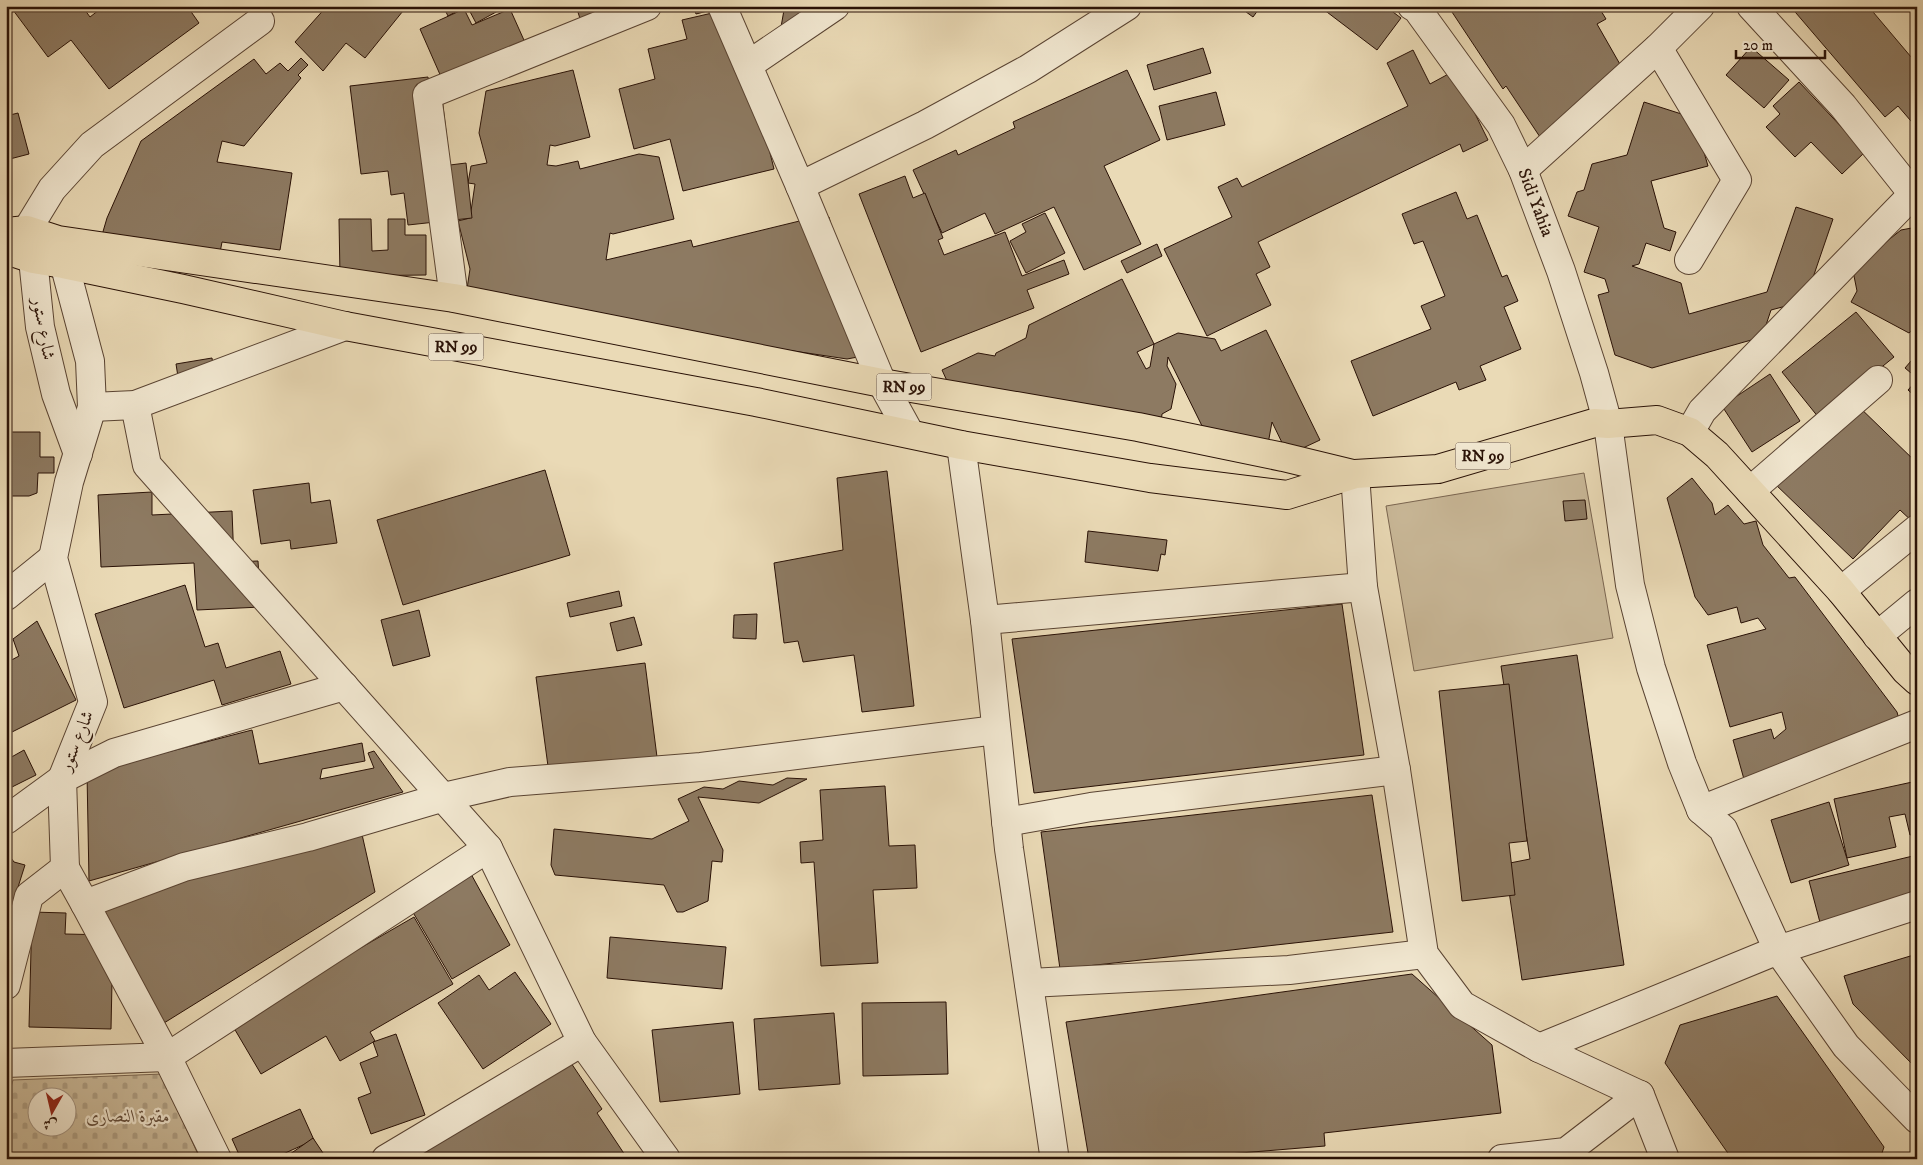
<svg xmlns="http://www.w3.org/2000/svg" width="1923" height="1165" viewBox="0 0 1923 1165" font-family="'IM FELL DW Pica',Amiri,serif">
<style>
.cemetery{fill:url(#cemetery-stones);stroke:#79644f;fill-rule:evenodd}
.pitch{fill:#c9b898;stroke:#79644f}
.building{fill:#8d7a62;stroke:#291106}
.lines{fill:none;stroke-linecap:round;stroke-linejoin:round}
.minor-casing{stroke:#594332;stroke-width:30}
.major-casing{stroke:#291106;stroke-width:30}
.minor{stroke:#f1e7d0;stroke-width:28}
.major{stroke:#eadab6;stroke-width:28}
.labels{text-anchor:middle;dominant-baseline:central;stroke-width:4.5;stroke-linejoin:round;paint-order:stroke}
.shield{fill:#f1e7d0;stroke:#655143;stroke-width:1}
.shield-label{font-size:16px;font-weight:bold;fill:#291106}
.street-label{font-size:18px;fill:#291106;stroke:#f1e7d0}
.park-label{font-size:18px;font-style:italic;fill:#614b39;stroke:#f1e7d0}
</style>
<defs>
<pattern id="cemetery-stones" width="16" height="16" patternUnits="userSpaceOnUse" patternTransform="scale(1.25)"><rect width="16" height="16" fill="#c9b898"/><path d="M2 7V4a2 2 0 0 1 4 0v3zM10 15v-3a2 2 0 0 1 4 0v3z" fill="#ad9d82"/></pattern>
</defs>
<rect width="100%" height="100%" fill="#eadab6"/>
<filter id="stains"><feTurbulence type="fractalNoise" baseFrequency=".004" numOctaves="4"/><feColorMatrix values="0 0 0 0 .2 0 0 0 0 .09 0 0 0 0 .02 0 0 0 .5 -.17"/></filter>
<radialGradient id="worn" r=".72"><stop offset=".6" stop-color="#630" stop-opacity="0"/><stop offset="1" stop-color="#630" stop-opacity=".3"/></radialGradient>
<path class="cemetery" d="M162 1074 200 1159H6V1105L13 1080ZM38 1098H68V1128H38Z"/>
<path class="pitch" d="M1584 473 1613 638 1414 671 1386 506Z"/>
<g class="building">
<path d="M10 6H82L90 17 104 6H187L199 23 109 89 71 40 48 57Z"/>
<path d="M327 6H407L365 58 346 43 323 71 295 42Z"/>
<path d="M443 6H467L448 16Z"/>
<path d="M467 6H507L476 23Z"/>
<path d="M576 6H662L583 28Z"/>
<path d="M693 6H723V7L696 14Z"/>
<path d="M759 6H824L820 33 781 27 784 10Z"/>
<path d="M1238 6H1261L1253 17Z"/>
<path d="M1319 6H1385L1401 18 1377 50Z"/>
<path d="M1448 6H1532L1534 10 1539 6H1598L1606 19 1597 24 1625 73 1542 140 1506 86 1503 89Z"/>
<path d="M1790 6H1868L1917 64V128L1898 106 1885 117Z"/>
<path d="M734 8 774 169 683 191 670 139 634 149 619 89 655 79 648 49 687 39 682 20Z"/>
<path d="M464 9 472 25 510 9 532 58 449 95 420 29Z"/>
<path d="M1751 47 1789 80 1764 108 1726 75Z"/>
<path d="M1203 48 1211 73 1154 90 1147 65Z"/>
<path d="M1413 50 1430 84 1454 71 1488 140 1463 152 1460 144 1258 242 1270 267 1256 274 1271 305 1207 336 1164 249 1232 217 1218 187 1237 178 1242 187 1408 106 1387 63Z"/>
<path d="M301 58 308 65 298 75 301 78 244 146 222 141 217 162 292 173 280 250 222 242 219 258 102 235 107 218 141 141 254 59 266 74 280 63 288 71Z"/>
<path d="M573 70 590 137 555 146 550 145 547 165 556 166 578 161 580 169 639 154 659 157 674 219 613 234 610 233 606 260 691 240 693 247 820 216 829 217 863 356 847 359 465 302 470 269 458 221 470 218 475 184 468 183 471 166 487 163 479 133 486 91Z"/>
<path d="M1127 70 1160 140 1104 166 1141 244 1084 270 1054 207 995 234 985 213 942 233 913 170 956 150 958 155 1015 128 1013 122Z"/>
<path d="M428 77 431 100 442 98 450 165 466 163 472 218 408 225 404 193 391 195 388 171 361 174 350 86Z"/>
<path d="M1799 82 1865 152 1842 174 1811 142 1795 157 1766 127 1780 114 1773 106Z"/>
<path d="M1216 92 1225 125 1167 140 1159 106Z"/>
<path d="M1644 102 1694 118 1708 166 1651 181 1664 228 1676 232 1670 251 1646 243 1639 264 1632 266 1681 283 1689 314 1767 292 1796 207 1833 219 1805 301 1771 310 1762 337 1652 368 1615 355 1598 295 1609 292 1605 279 1584 272 1599 227 1568 216 1577 192 1584 190 1592 164 1627 155Z"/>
<path d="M18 113 29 154 6 160V116Z"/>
<path d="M905 176 913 198 925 193 943 238 938 240 944 255 1005 232 1022 276 1064 260 1069 274 1027 290 1034 308 921 352 859 194Z"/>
<path d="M1456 192 1467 219 1477 215 1502 277 1507 275 1518 301 1504 307 1521 349 1480 366 1486 380 1459 390 1456 382 1373 416 1351 361 1431 329 1421 306 1445 296 1423 241 1414 244 1402 214Z"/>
<path d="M1045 213 1065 253 1026 273 1010 241 1026 232 1022 224Z"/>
<path d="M339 219H371L372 251 388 250V219H405V235H426V275L340 276Z"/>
<path d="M1917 227V326L1909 333 1851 302 1857 291 1854 276 1862 261 1901 230Z"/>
<path d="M1157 244 1162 256 1127 273 1121 261Z"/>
<path d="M1122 279 1154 344 1137 352 1146 369 1150 367 1154 344 1178 333 1215 339 1221 351 1266 330 1320 440 1288 455 1272 422 1268 444 1206 434 1168 357 1167 366 1176 384 1171 409 1162 414 1160 430 953 394 942 370 978 353 995 356 996 353 1026 338 1029 325Z"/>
<path d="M1856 312 1894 357 1819 418 1782 372Z"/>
<path d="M1917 354V378L1905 368Z"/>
<path d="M212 358 216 385 181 396 176 364Z"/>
<path d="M1770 374 1800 421 1752 452 1722 406Z"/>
<path d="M1917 380V398L1908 390Z"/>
<path d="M1853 401 1917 463V521L1914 523 1900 510 1853 559 1774 483Z"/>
<path d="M6 432H40V457H54V473H38L37 493 29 496H6Z"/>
<path d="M545 470 570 555 403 605 377 520Z"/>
<path d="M887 471 914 706 862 712 854 655 803 662 798 641 784 643 774 563 843 550 837 478Z"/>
<path d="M1692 478 1712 503 1715 515 1728 505 1744 524 1756 521 1763 545 1789 578 1795 577 1897 712 1904 738 1747 790 1733 740 1771 729 1774 739 1786 729 1782 712 1730 727 1707 645 1766 629 1758 618 1741 623 1737 607 1708 615 1695 597 1667 498Z"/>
<path d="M309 483 311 503 330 500 337 543 291 549 290 540 261 544 253 490Z"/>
<path d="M152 492V515L232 511 234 562 258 561 261 607 197 610 194 563 101 567 98 495Z"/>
<path d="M1585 500 1587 519 1565 521 1563 501Z"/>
<path d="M1088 531 1167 540 1165 555 1161 554 1158 571 1085 562Z"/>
<path d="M185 585 205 647 218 643 226 668 280 651 291 684 222 705 214 680 124 708 95 614Z"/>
<path d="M619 591 622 606 570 617 567 603Z"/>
<path d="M1342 604 1364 755 1034 793 1012 639Z"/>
<path d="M419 610 430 656 393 666 381 620Z"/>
<path d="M757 614 756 639 733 638 734 615Z"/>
<path d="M634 617 642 645 617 651 610 623Z"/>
<path d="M37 621 76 700 6 735V663L19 656 13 639Z"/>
<path d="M1577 655 1624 965 1522 980 1505 864 1530 859 1501 666Z"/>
<path d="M645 663 657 757 550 781 536 677Z"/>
<path d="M1509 684 1527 841 1509 843 1515 895 1462 901 1439 691Z"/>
<path d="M252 730 259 764 362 743 365 761 322 769 320 779 374 768 368 753 374 751 403 792 89 881 87 773Z"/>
<path d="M24 750 36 775 6 790V756L8 759Z"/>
<path d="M787 778 807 779 759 803 698 797 723 850 722 862 712 861 708 901 683 912H677L664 885 555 875 551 865 554 829 652 839 689 821 678 799 704 787 723 789 739 781 773 785Z"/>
<path d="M1917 781V833L1910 835 1905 814 1889 817 1896 847 1847 858 1834 799Z"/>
<path d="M885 786 889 846 915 845 917 888 873 890 878 963 821 966 814 862 801 863 800 842 823 840 820 790Z"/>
<path d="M1372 795 1393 932 1060 969 1041 832Z"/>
<path d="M1829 802 1849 865 1791 883 1771 820Z"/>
<path d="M361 830 375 892 164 1023 96 903Z"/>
<path d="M6 851 14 862 25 865 6 925Z"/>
<path d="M1917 855V906L1822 930 1809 881Z"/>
<path d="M471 874 510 945 452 979 411 909Z"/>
<path d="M32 912 66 913 65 934 113 935 111 1029 29 1027Z"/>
<path d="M414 917 453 984 370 1032 375 1041 340 1061 326 1036 261 1074 231 1023Z"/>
<path d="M610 937 726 947 722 989 607 978Z"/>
<path d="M1917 954V1069L1853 1004 1844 976Z"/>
<path d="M515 972 551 1024 483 1069 438 1003 479 975 489 990Z"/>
<path d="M1412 974 1492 1045 1501 1113 1324 1133 1325 1146 1168 1159H1089L1066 1022Z"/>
<path d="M1777 996 1884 1147 1880 1159H1732L1665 1063 1680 1025Z"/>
<path d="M946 1002 948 1074 863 1076 862 1003Z"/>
<path d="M834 1013 840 1084 759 1090 754 1019Z"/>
<path d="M733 1022 740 1094 660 1102 652 1030Z"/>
<path d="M396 1034 425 1115 371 1134 358 1098 371 1093 360 1063 378 1056 373 1042Z"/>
<path d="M567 1057 602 1109 597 1113 627 1158 410 1159Z"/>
<path d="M300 1109 314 1140 272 1159H241L232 1139Z"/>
<path d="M313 1138 327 1159H283Z"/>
</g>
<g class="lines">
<g class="minor-casing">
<g id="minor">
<path d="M722 6 800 186 882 383 909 432"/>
<path id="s1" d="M1412 6 1417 9 1501 125 1523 170 1561 271 1594 373 1608 424 1630 585 1651 668 1682 763 1701 810 1723 829 1778 950 1917 905"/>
<path d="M1751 6 1843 106 1913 194"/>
<path d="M1658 48 1737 180 1689 260"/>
<path d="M748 65 835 6"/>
<path d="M1523 170 1658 48 1700 6"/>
<path d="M800 186 925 125 1028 69 1127 6"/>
<path d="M454 298 427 95 647 6"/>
<path d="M135 405 147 465 488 848 582 1042 666 1159"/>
<path d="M92 407 135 405 345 326"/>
<path d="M1690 432 1702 411 1917 190"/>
<path d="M961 445 985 620 1009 849 1054 1154V1159"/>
<path d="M78 454 56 394 40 327 33 259 27 230 52 189 92 145 260 21"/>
<path d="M1355 474 1363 587 1396 770 1424 954 1462 1005 1539 1048 1640 1095 1665 1159"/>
<path d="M1750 491 1878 380"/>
<path d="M1841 591 1917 529"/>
<path d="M6 596 53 558"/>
<path d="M985 620 1363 587"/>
<path d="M1877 636 1917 603"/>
<path d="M1701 810 1917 724"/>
<path d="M6 820 62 779 114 753 344 686"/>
<path d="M1006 822 1091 807 1396 770"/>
<path d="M65 868 85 904 184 867 308 837 444 797 510 782 701 767 996 730"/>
<path d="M85 904 167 1057 217 1159"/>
<path d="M1029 983 1289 970 1424 954"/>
<path d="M6 985 29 896 65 868 62 779 93 702 53 558 69 482 92 407 90 361 59 244"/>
<path d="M1539 1048 1778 950 1846 1046 1917 1119"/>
<path d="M6 1063 167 1057 488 848"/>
<path d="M386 1159 582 1042"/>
<path d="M1502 1159 1566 1152 1640 1095"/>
</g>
</g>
<g class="major-casing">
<g id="major">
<path d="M6 232 27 230 58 240 454 298 882 383 1138 427 1283 457 1353 474"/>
<path d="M6 250 33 259 63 264 183 289 345 326 756 402 961 445 1150 478 1287 495 1355 474 1438 469 1594 423 1608 424 1657 420 1690 432 1717 455 1841 591 1906 671 1917 681"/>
</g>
</g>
<use href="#minor" class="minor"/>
<use href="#major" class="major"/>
</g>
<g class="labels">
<g class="shield">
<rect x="428.5" y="333.5" width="55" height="27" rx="4"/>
<rect x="876.5" y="373.5" width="55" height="27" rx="4"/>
<rect x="1455.5" y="442.5" width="55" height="27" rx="4"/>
</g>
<g class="shield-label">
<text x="456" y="347">RN 99</text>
<text x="904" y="387">RN 99</text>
<text x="1483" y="456">RN 99</text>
</g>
<g class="street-label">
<text stroke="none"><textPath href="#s1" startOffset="234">Sidi Yahia</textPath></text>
<text transform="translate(43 329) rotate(80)">شارع ستور</text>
<text transform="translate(77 741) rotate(-68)">شارع ستور</text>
</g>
<g class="park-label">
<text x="128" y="1117">مقبرة النصارى</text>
</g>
</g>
<rect width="1923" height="1165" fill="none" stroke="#eadab6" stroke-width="25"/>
<rect x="8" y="8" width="1908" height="1150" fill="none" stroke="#291106" stroke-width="2.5"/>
<rect x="12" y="12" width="1898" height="1140" fill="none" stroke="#291106"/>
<g transform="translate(52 1112) rotate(188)"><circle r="24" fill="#f1e7d0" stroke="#a1917f"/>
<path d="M0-4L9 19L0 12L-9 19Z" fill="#8f2418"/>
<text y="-8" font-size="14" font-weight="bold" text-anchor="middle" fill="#291106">ش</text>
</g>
<path d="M1736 50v8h89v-8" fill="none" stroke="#291106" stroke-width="2.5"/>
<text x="1743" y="50" font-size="15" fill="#291106" stroke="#f1e7d0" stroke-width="4" paint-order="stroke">20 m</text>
<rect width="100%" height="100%" filter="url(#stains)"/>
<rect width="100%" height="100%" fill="url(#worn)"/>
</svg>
